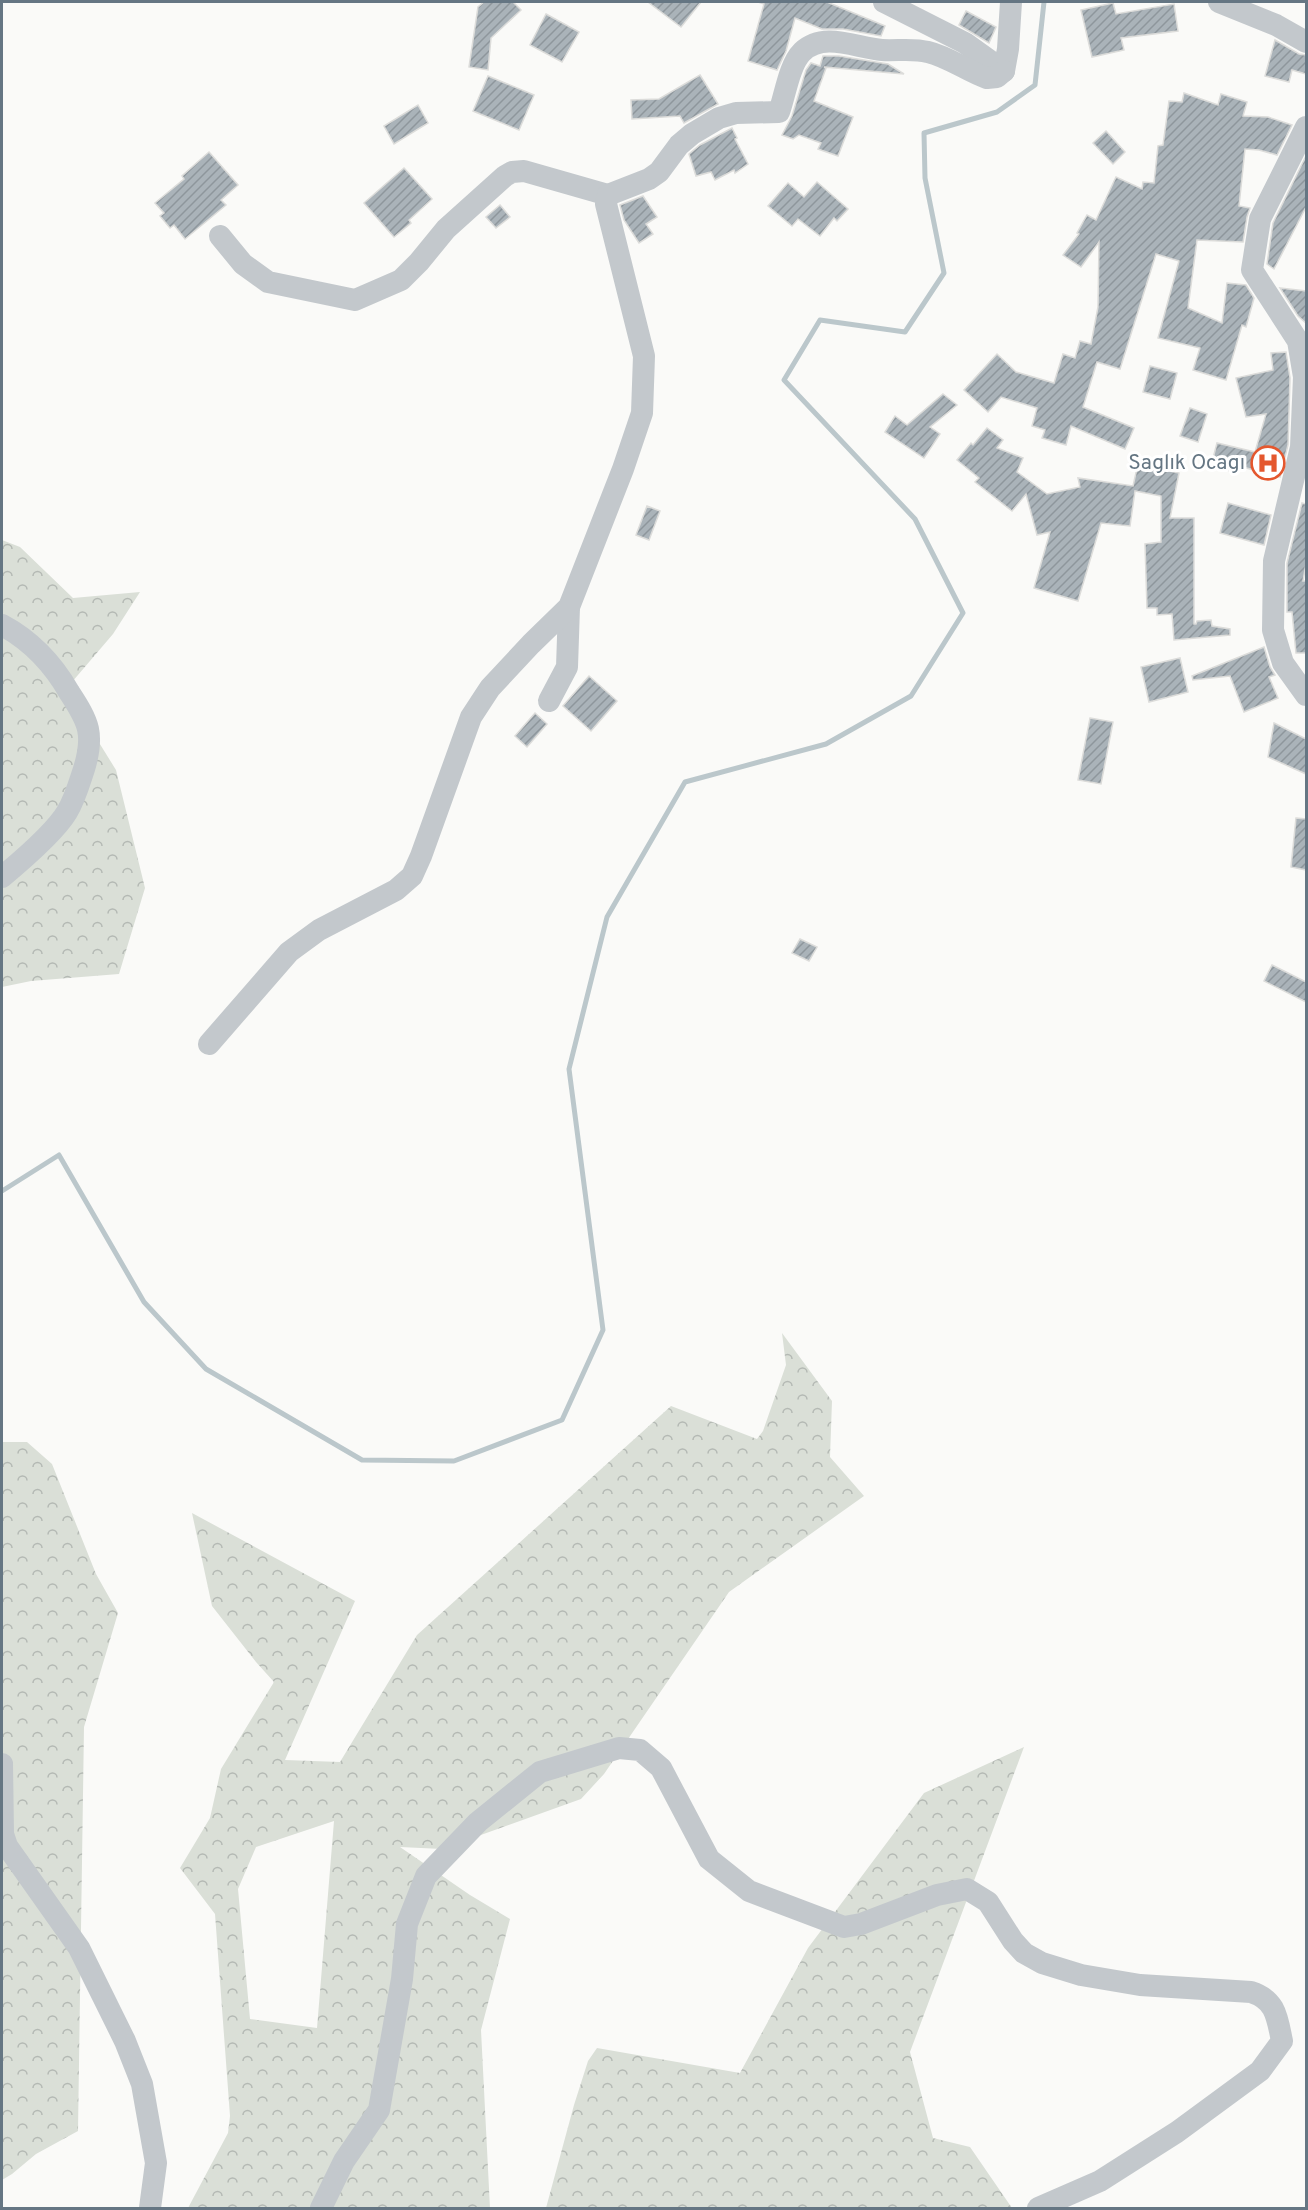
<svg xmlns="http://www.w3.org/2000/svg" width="1308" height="2210" viewBox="0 0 1308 2210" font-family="Overpass,sans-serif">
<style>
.forest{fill:url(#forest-crowns);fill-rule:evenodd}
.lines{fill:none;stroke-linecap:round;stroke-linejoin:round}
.stream{stroke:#bbc7cb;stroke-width:5}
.building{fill:url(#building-hatch);stroke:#dcdcda;stroke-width:1.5}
.minor{stroke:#c3c8cc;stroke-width:22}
.labels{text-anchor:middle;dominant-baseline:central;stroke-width:6;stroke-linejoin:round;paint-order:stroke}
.poi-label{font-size:21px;fill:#657683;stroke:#fff;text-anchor:end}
</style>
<defs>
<pattern id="forest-crowns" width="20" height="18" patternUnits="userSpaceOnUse" patternTransform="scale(1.5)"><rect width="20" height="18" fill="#dadfd7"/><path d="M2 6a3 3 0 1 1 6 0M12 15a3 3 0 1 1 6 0" fill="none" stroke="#b4b9b4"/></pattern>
<pattern id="building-hatch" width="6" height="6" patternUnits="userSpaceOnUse" patternTransform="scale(1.5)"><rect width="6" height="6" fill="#aab3b9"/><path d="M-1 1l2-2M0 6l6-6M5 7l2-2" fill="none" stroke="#8e969c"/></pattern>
</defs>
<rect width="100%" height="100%" fill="#fafaf8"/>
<g class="forest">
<path d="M2 540 20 547 73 598 140 592 113 634 72 682 90 728 116 770 145 888 119 974 31 981 2 987Z"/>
<path d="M782 1333 832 1401 830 1457 864 1496 729 1592 604 1774 581 1799 442 1849 400 1847 470 1895 510 1919 481 2030 490 2208H188L228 2133 230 2116 215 1914 180 1868 210 1818 221 1769 274 1682 256 1662 212 1606 192 1513 355 1601 285 1760 340 1762 417 1635 671 1406 757 1439 763 1431 786 1365ZM334 1821 317 2028 250 2019 238 1889 256 1847Z"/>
<path d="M2 1442H27L52 1464 96 1574 118 1613 84 1727 78 2131 36 2154 12 2174 2 2180Z"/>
<path d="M1024 1747 910 2052 933 2138 970 2147 1012 2208H546L574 2105 588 2061 597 2048 740 2073 808 1948 924 1793Z"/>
</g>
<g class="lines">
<path class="stream" d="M2 1191 59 1155 144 1302 206 1369 362 1460 454 1461 562 1420 603 1330 569 1069 607 917 685 782 826 744 911 696 963 613 915 519 784 380 820 320 905 332 944 273 925 178 924 133 997 112 1035 85 1044 2"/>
</g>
<g class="building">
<path d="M484 2H513L521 10 491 38 488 70 469 67 478 7Z"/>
<path d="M648 2H701L681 27Z"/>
<path d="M758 2H827L885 26 881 36 843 29H822L795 18 786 51 777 70 748 61 764 4Z"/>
<path d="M1113 3 1116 14 1174 4 1178 31 1121 38 1124 50 1092 57 1081 10Z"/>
<path d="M966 11 996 27 989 43 959 25Z"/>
<path d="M546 14 579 32 562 62 530 45Z"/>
<path d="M1275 40 1299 54 1306 55V74L1292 70 1289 82 1265 76Z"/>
<path d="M823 56H839L888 64 904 74 824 67 826 68 814 101 853 117 838 156 818 149 821 143 799 135 793 139 782 135 792 116 806 70 811 63 820 66Z"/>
<path d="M700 75 718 104 684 123 680 116 632 119 631 100 659 99Z"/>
<path d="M488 76 534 95 519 130 473 111Z"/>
<path d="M1184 93 1218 105 1221 94 1247 102 1243 116 1268 117 1292 125 1277 155 1259 150 1245 149 1239 206 1250 208 1247 217 1243 242 1197 240 1188 308 1222 323 1227 283 1246 285 1254 298 1246 327 1242 325 1226 380 1193 370 1200 348 1158 338 1179 261 1156 254 1120 369 1097 362 1083 407 1134 428 1125 449 1071 426 1066 445 1042 438 1045 430 1032 426 1037 408 1001 397 988 412 964 390 997 354 1016 372 1054 383 1063 354 1075 358 1080 341 1091 344 1098 307 1099 242 1081 267 1063 255 1079 234 1077 233 1087 215 1096 220 1116 177 1142 189 1143 182 1154 183 1158 146 1163 145 1169 101 1182 102Z"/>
<path d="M418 105 428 123 394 144 384 126Z"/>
<path d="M732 128 737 138 735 139 748 164 735 173 734 170 715 180 711 172 696 176 689 154 700 145Z"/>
<path d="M1106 131 1125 152 1113 164 1093 143Z"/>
<path d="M209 152 238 185 221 200 226 205 185 239 174 225 170 228 160 216 164 213 155 203 184 179 182 176Z"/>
<path d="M1306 156V207L1274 269 1267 264 1273 223Z"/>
<path d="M404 168 432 199 409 220 411 223 394 237 364 203Z"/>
<path d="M817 182 848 209 837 221 834 218 820 236 798 219 792 226 768 206 788 183 804 197Z"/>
<path d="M643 196 657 217 646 224 653 234 639 243 624 220 620 205Z"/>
<path d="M500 205 510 217 496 228 486 217Z"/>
<path d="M1280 288 1306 291V323L1298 316Z"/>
<path d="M1286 352 1290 378 1288 445 1280 477 1239 466 1238 473 1211 466 1217 443 1255 452 1266 414 1246 417 1236 378 1273 370 1271 353Z"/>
<path d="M1150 366 1177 373 1170 399 1143 392Z"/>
<path d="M943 394 957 405 930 427 940 434 924 458 885 432 895 416 907 425Z"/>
<path d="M1190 408 1207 414 1198 442 1180 436Z"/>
<path d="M987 428 1003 440 997 448 1023 458 1017 472 1047 494 1080 487 1078 478 1133 486 1138 464 1179 473 1170 518H1194V624H1196L1197 621 1211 620 1212 626 1230 629V635L1174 640 1172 614 1157 615V608H1147L1145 544 1161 542V496L1135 491 1130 526 1101 523 1078 601 1034 588 1050 532 1037 535 1026 494 1012 511 975 482 979 478 957 460 971 443 973 445Z"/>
<path d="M1228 503 1271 515 1264 545 1220 533Z"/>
<path d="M1302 503 1306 504V564L1303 581H1306V653H1296L1292 612H1287V563Z"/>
<path d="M647 506 660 511 649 540 636 535Z"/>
<path d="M1264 647 1270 667 1275 675 1269 677 1278 698 1244 712 1230 676 1193 680 1192 676Z"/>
<path d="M1180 658 1188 692 1149 702 1141 667Z"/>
<path d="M589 676 617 701 591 731 563 706Z"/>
<path d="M535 713 547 724 527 747 515 736Z"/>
<path d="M1090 718 1113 722 1101 784 1078 780Z"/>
<path d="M1274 723 1306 739V774L1268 757Z"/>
<path d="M1296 818 1306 819V870L1291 867Z"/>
<path d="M800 939 817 947 809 961 792 953Z"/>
<path d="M1272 965 1306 982V1002L1264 981Z"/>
</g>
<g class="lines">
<g class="minor">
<path d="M884 2 965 43 1004 71 1008 49 1011 2"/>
<path d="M1219 2 1276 25 1306 42"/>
<path d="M1306 127 1260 219 1252 270 1298 341 1304 377 1301 447 1274 561 1273 630 1283 663 1306 695"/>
<path d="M220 236 243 264 268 282 355 300 401 280 419 262 446 229 505 176 512 172 524 171 608 195"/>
<path d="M2 625C30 640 53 664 69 692 76 703 85 716 88 729 91 743 88 756 84 769 79 784 75 799 67 812 55 832 20 862 2 877"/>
<path d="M549 701 567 667 569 607"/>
<path d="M209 1044 289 952 319 930 396 890 412 876 421 856 471 717 490 688 531 644 569 607 623 469 642 413 644 356 606 204 608 195 649 179 659 172 679 145 692 134 719 118 736 113 779 112C785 96 789 65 802 52 824 31 856 48 882 50 897 51 913 48 928 52 949 57 967 71 987 78L997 77 1004 71"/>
<path d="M2 1764 3 1834 7 1846 79 1948 125 2041 142 2084 156 2163 150 2208"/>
<path d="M321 2208 344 2161 379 2110 402 1979 407 1924 426 1876 478 1822 540 1772 619 1748 640 1750 661 1768 709 1859 749 1891 844 1927 861 1924 937 1895 967 1889 988 1902 1013 1941 1024 1953 1042 1963 1081 1975 1140 1985 1251 1992C1276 2000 1277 2017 1282 2041L1260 2071 1177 2132 1100 2181 1038 2208"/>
</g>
</g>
<defs>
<g id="hospital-ring" transform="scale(1.725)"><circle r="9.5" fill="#fff" stroke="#e4572e" stroke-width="1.5"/><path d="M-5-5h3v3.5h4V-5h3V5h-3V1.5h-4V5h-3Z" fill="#e4572e"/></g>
</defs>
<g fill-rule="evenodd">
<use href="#hospital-ring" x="1268" y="463"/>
</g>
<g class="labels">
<g class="poi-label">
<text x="1245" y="463">Saglık Ocagı</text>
</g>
</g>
<rect width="1308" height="2210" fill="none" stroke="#657683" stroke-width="6"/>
</svg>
